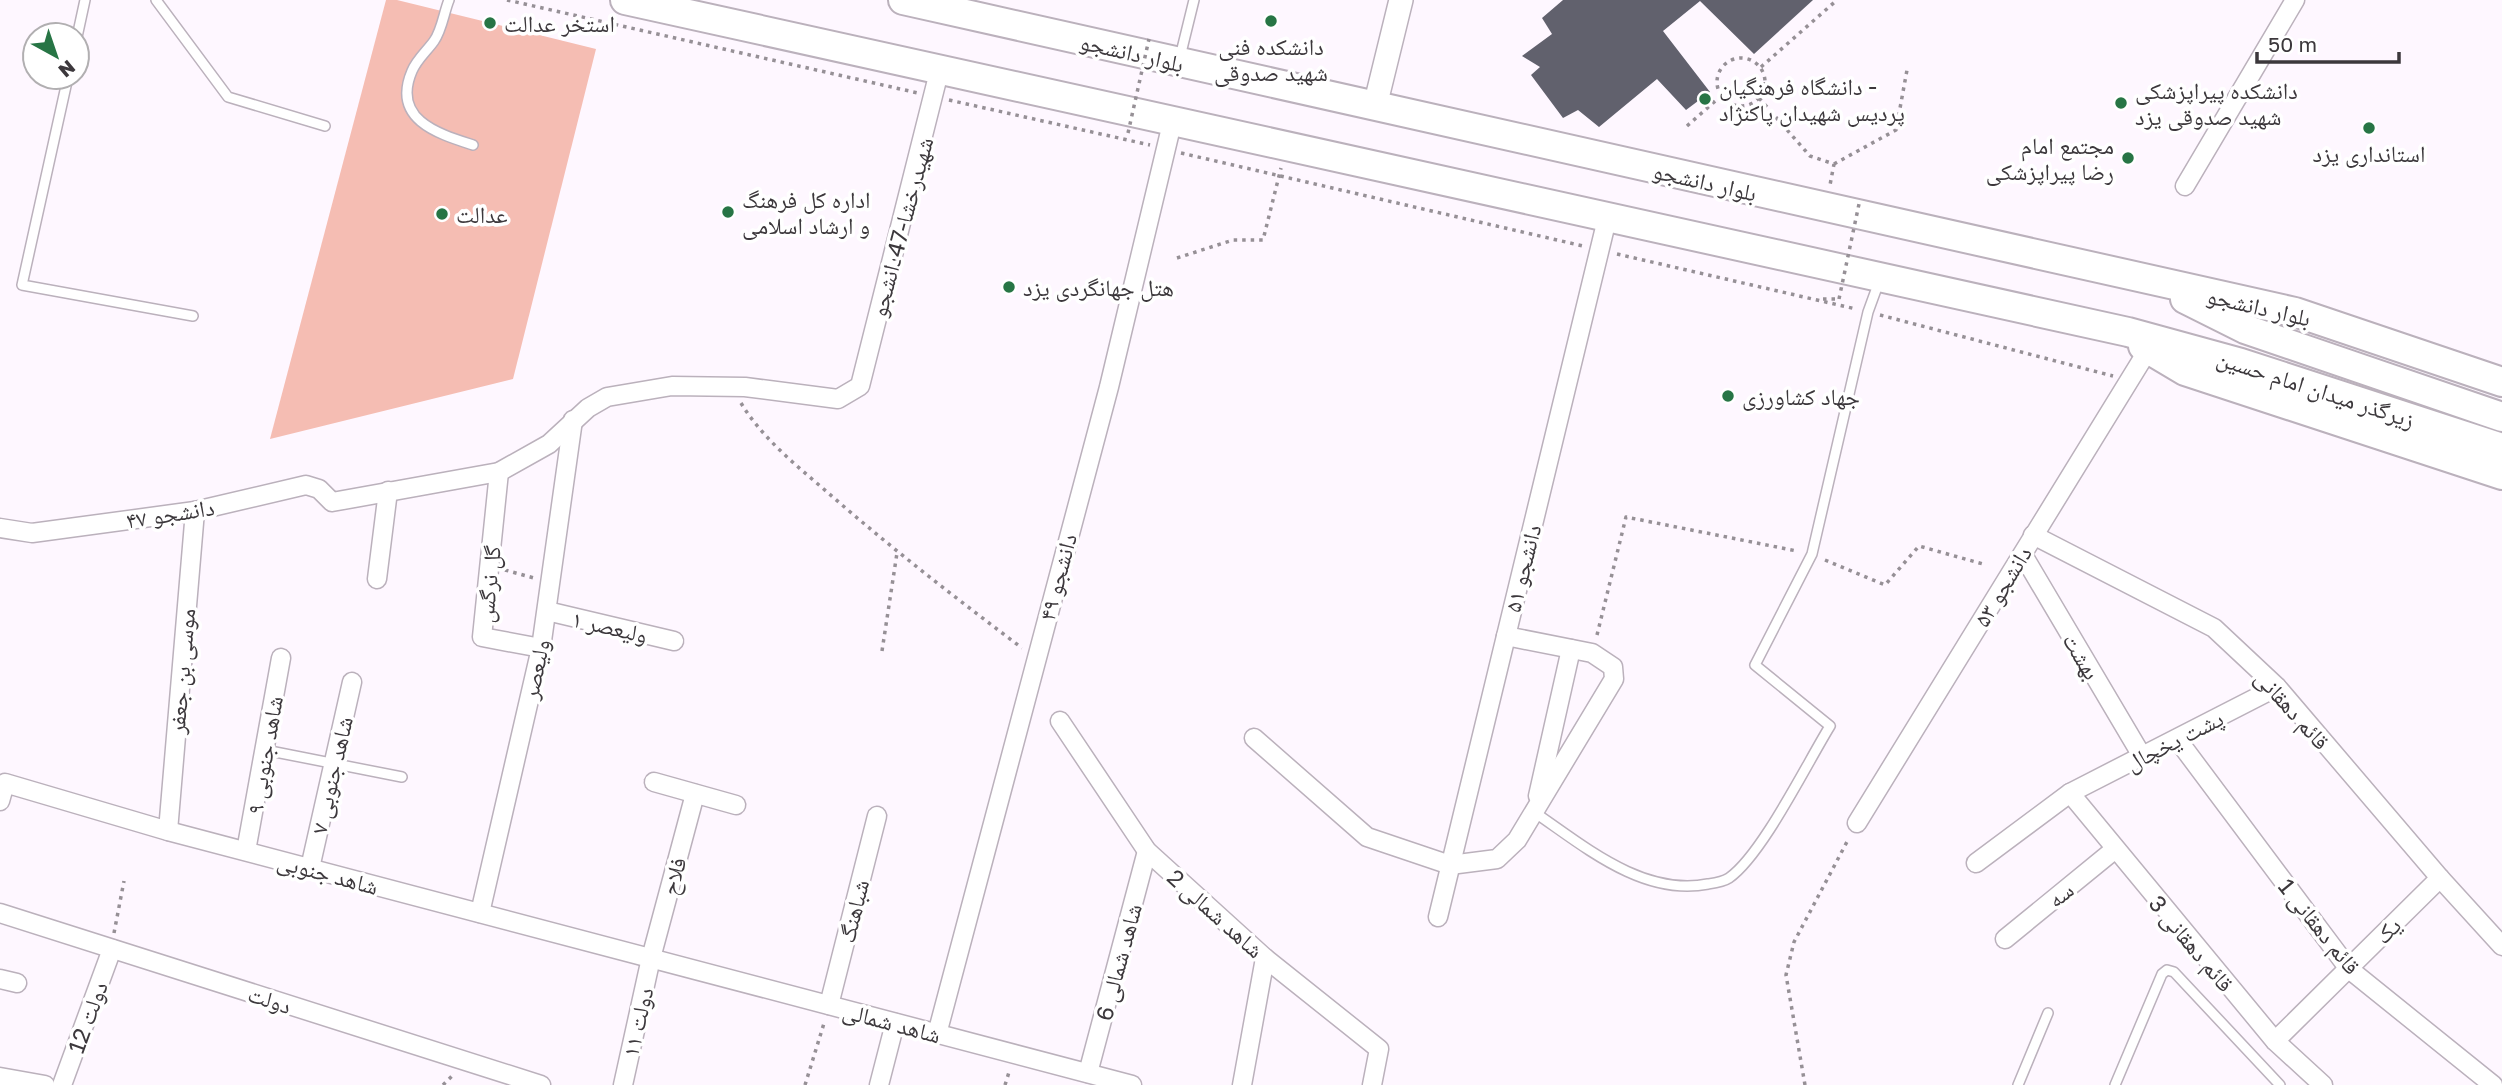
<svg xmlns="http://www.w3.org/2000/svg" width="2502" height="1085" viewBox="0 0 2502 1085" font-family="'Golos Text','Noto Naskh Arabic',sans-serif">
<style>
.green{fill:#f5bdb3}
.building{fill:#61616d}
.lines{fill:none;stroke-linecap:round;stroke-linejoin:round}
.service-casing{stroke:#bbb1bc;stroke-width:12}
.minor-casing{stroke:#bbb1bc;stroke-width:21}
.tertiary-casing{stroke:#bbb1bc;stroke-width:26}
.primary-casing{stroke:#bbb1bc;stroke-width:32}
.path{stroke:#969096;stroke-width:3.5;stroke-dasharray:3.5 5;stroke-linecap:butt}
.service{stroke:#fff;stroke-width:9}
.minor{stroke:#fff;stroke-width:18}
.tertiary{stroke:#fff;stroke-width:23}
.primary{stroke:#fff;stroke-width:28}
.path-bridge{stroke:#969096;stroke-width:3.5;stroke-dasharray:3.5 5;stroke-linecap:butt}
.poi-dot{fill:#277545;stroke:#fff;stroke-width:2.5}
.labels{text-anchor:middle;dominant-baseline:central;stroke-width:7;stroke-linejoin:round;paint-order:stroke}
.poi-label{font-size:23px;fill:#3c383c;stroke:#fff;text-anchor:start}
.street-label{font-size:23px;fill:#3c383c;stroke:#fff}
</style>
<rect width="100%" height="100%" fill="#fef7ff"/>
<path class="green" d="M386 0H397L596 49 513 379 270 439Z"/>
<path class="building" d="M1563 0H1813L1754 54 1700 1 1663 31 1710 92 1686 110 1657 79 1599 127 1578 110 1563 118 1531 75 1540 67 1522 56 1552 34 1542 18Z"/>
<g class="lines">
<g class="service-casing">
<g id="service">
<path d="M156 0 228 97 325 126"/>
<path d="M449 0C444 12 442 30 434 41 427 51 417 59 412 71 391 120 439 134 473 145"/>
<path d="M77 37 85 0"/>
<path d="M1180 57 1194 0"/>
<path d="M68 77 22 285 193 316"/>
<path d="M265 750 402 777"/>
<path d="M1534 812C1584 846 1643 897 1708 884 1715 883 1723 882 1729 878 1762 855 1806 765 1830 726L1755 665 1812 554 1868 312 1880 279"/>
<path d="M2018 1085 2048 1013"/>
<path d="M2115 1085 2162 974 2167 970 2174 972 2280 1085"/>
</g>
</g>
<g class="minor-casing">
<g id="minor">
<path d="M2185 186 2295 0"/>
<path d="M499 472 482 637 541 648"/>
<path d="M0 528 32 533 195 511 306 485 319 489 332 502 499 472 549 444 588 408 607 397 672 386 745 387 838 399 860 386 940 68"/>
<path d="M2033 535 2214 628 2277 687 2440 878 2502 946"/>
<path d="M2023 555 2142 756"/>
<path d="M377 579 388 491"/>
<path d="M547 611 674 641"/>
<path d="M1060 721 1147 851 1265 958 1379 1049 1372 1085"/>
<path d="M1254 738 1367 837 1450 865 1497 859 1517 840 1614 679 1613 667 1592 653 1506 636"/>
<path d="M2177 739 2349 969 2493 1085"/>
<path d="M654 782 736 805"/>
<path d="M2070 793 2275 1041 2323 1085"/>
<path d="M1538 796 1571 649"/>
<path d="M0 801 5 783 168 831 1132 1085"/>
<path d="M1857 823 2148 350"/>
<path d="M168 831 195 511"/>
<path d="M246 851 281 658"/>
<path d="M1976 863 2070 793 2277 687"/>
<path d="M310 868 352 682"/>
<path d="M0 913 541 1085"/>
<path d="M480 913 541 648 573 420"/>
<path d="M1438 917 1607 219"/>
<path d="M2005 939 2114 850"/>
<path d="M0 979 17 983"/>
<path d="M829 1005 877 816"/>
<path d="M937 1034 1109 387 1173 119"/>
<path d="M2275 1041 2440 878"/>
<path d="M1088 1073 1147 851"/>
<path d="M0 1077 45 1085"/>
<path d="M62 1085 112 949"/>
<path d="M623 1085 651 958 695 794"/>
<path d="M879 1085 895 1023"/>
<path d="M1242 1085 1265 958"/>
</g>
</g>
<g class="tertiary-casing">
<path id="tertiary" d="M1375 106 1401 0"/>
</g>
<g class="primary-casing">
<g id="primary">
<path d="M625 0 2128 332 2241 363 2502 448"/>
<path d="M903 0 2295 312 2502 382"/>
<path d="M2185 299 2245 329 2502 417"/>
<path d="M2143 346 2185 371 2502 475"/>
</g>
</g>
<g class="path">
<path d="M507 0 918 93"/>
<circle cx="1741" cy="82" r="24"/>
<path d="M1761 67 1837 0"/>
<path d="M1759 98 1810 156 1834 164 1830 185"/>
<path d="M949 100 1150 145"/>
<path d="M1687 126 1722 95"/>
<path d="M1181 153 1583 246"/>
<path d="M1834 164 1896 130 1907 70"/>
<path d="M1617 254 1856 309"/>
<path d="M1177 258 1233 240H1263L1281 168"/>
<path d="M1823 299H1839"/>
<path d="M1880 315 2113 376"/>
<path d="M741 403C764 441 801 469 834 498 895 551 957 599 1022 648"/>
<path d="M1825 560 1885 585 1919 546 1983 564"/>
<path d="M505 570 534 578"/>
<path d="M1597 635 1626 517 1797 551"/>
<path d="M882 651 897 553"/>
<path d="M114 933 124 881"/>
<path d="M443 1085 454 1074"/>
<path d="M805 1085 825 1020"/>
<path d="M1005 1085 1010 1069"/>
<path d="M1805 1085 1786 975 1794 942 1849 838"/>
</g>
<use href="#service" class="service"/>
<use href="#minor" class="minor"/>
<use href="#tertiary" class="tertiary"/>
<use href="#primary" class="primary"/>
<g class="path-bridge">
<path d="M1128 133 1149 39"/>
<path d="M1839 299 1859 204"/>
</g>
</g>
<g class="poi-dot">
<circle cx="1271" cy="21" r="7"/>
<circle cx="490" cy="23" r="7"/>
<circle cx="1705" cy="99" r="7"/>
<circle cx="2121" cy="103" r="7"/>
<circle cx="2369" cy="128" r="7"/>
<circle cx="2128" cy="158" r="7"/>
<circle cx="728" cy="212" r="7"/>
<circle cx="442" cy="214" r="7"/>
<circle cx="1009" cy="287" r="7"/>
<circle cx="1728" cy="396" r="7"/>
</g>
<g class="labels">
<g class="poi-label">
<text x="504" y="23">استخر عدالت</text>
<text x="1271" y="46" text-anchor="middle">دانشکده فنی<tspan x="1271" dy="26">شهید صدوقی</tspan></text>
<text x="1719" y="86">دانشگاه فرهنگیان -<tspan x="1719" dy="26">پردیس شهیدان پاکنژاد</tspan></text>
<text x="2135" y="90">دانشکده پیراپزشکی<tspan x="2135" dy="26">شهید صدوقی یزد</tspan></text>
<text x="2114" y="145" text-anchor="end">مجتمع امام<tspan x="2114" dy="26">رضا پیراپزشکی</tspan></text>
<text x="2369" y="153" text-anchor="middle">استانداری یزد</text>
<text x="742" y="199">اداره کل فرهنگ<tspan x="742" dy="26">و ارشاد اسلامی</tspan></text>
<text x="456" y="214">عدالت</text>
<text x="1023" y="287">هتل جهانگردی یزد</text>
<text x="1742" y="396">جهاد کشاورزی</text>
</g>
<g class="street-label">
<text transform="translate(1132 52) rotate(13)">بلوار دانشجو</text>
<text transform="translate(1705 181) rotate(13)">بلوار دانشجو</text>
<text transform="translate(901 227) rotate(-75)">شهیدرخشا-47دانشجو</text>
<text transform="translate(2259 306) rotate(13)">بلوار دانشجو</text>
<text transform="translate(2316 388) rotate(18)">زیرگذر میدان امام حسین</text>
<text transform="translate(170 513) rotate(-9)">دانشجو ۴۷</text>
<text transform="translate(1522 568) rotate(-76)">دانشجو ۵۱</text>
<text transform="translate(1057 577) rotate(-75)">دانشجو ۴۹</text>
<text transform="translate(488 584) rotate(-84)">گل نرگس</text>
<text transform="translate(2002 586) rotate(-59)">دانشجو ۵۳</text>
<text transform="translate(610 626) rotate(13)">ولیعصر ۱</text>
<text transform="translate(2082 656) rotate(59)">بهشت</text>
<text transform="translate(535 669) rotate(-78)">ولیعصر</text>
<text transform="translate(181 671) rotate(-85)">موسی بن جعفر</text>
<text transform="translate(2293 709) rotate(48)">قائم دهقانی</text>
<text transform="translate(2174 740) rotate(-27)">پشت یخچال</text>
<text transform="translate(264 755) rotate(-80)">شاهد جنوبی ۹</text>
<text transform="translate(331 775) rotate(-77)">شاهد جنوبی ۷</text>
<text transform="translate(328 873) rotate(15)">شاهد جنوبی</text>
<text transform="translate(673 876) rotate(-75)">فلاح</text>
<text transform="translate(2060 894) rotate(-39)">سه</text>
<text transform="translate(853 911) rotate(-76)">شباهنگ</text>
<text transform="translate(1216 913) rotate(42)">شاهد شمالی 2</text>
<text transform="translate(2320 926) rotate(51)">قائم دهقانی 1</text>
<text transform="translate(2387 930) rotate(-45)">یک</text>
<text transform="translate(2192 943) rotate(50)">قائم دهقانی 3</text>
<text transform="translate(1118 962) rotate(-75)">شاهد شمالی 6</text>
<text transform="translate(270 999) rotate(18)">دولت</text>
<text transform="translate(87 1017) rotate(-70)">دولت 12</text>
<text transform="translate(637 1022) rotate(-77)">دولت ۱۱</text>
<text transform="translate(892 1022) rotate(15)">شاهد شمالی</text>
</g>
</g>
<g transform="translate(56 56) rotate(140)"><circle r="33" fill="#ffffff" stroke="#b1afb1" stroke-width="2"/>
<path d="M0-5L12 26L0 18L-12 26Z" fill="#277545"/>
<text y="-10" font-size="19" font-weight="bold" text-anchor="middle" fill="#3c383c">N</text>
</g>
<path d="M2257 52v10h142v-10" fill="none" stroke="#3c383c" stroke-width="3.5"/>
<text x="2268" y="52" font-size="21" fill="#3c383c" stroke="#ffffff" stroke-width="5" paint-order="stroke">50 m</text>
</svg>
